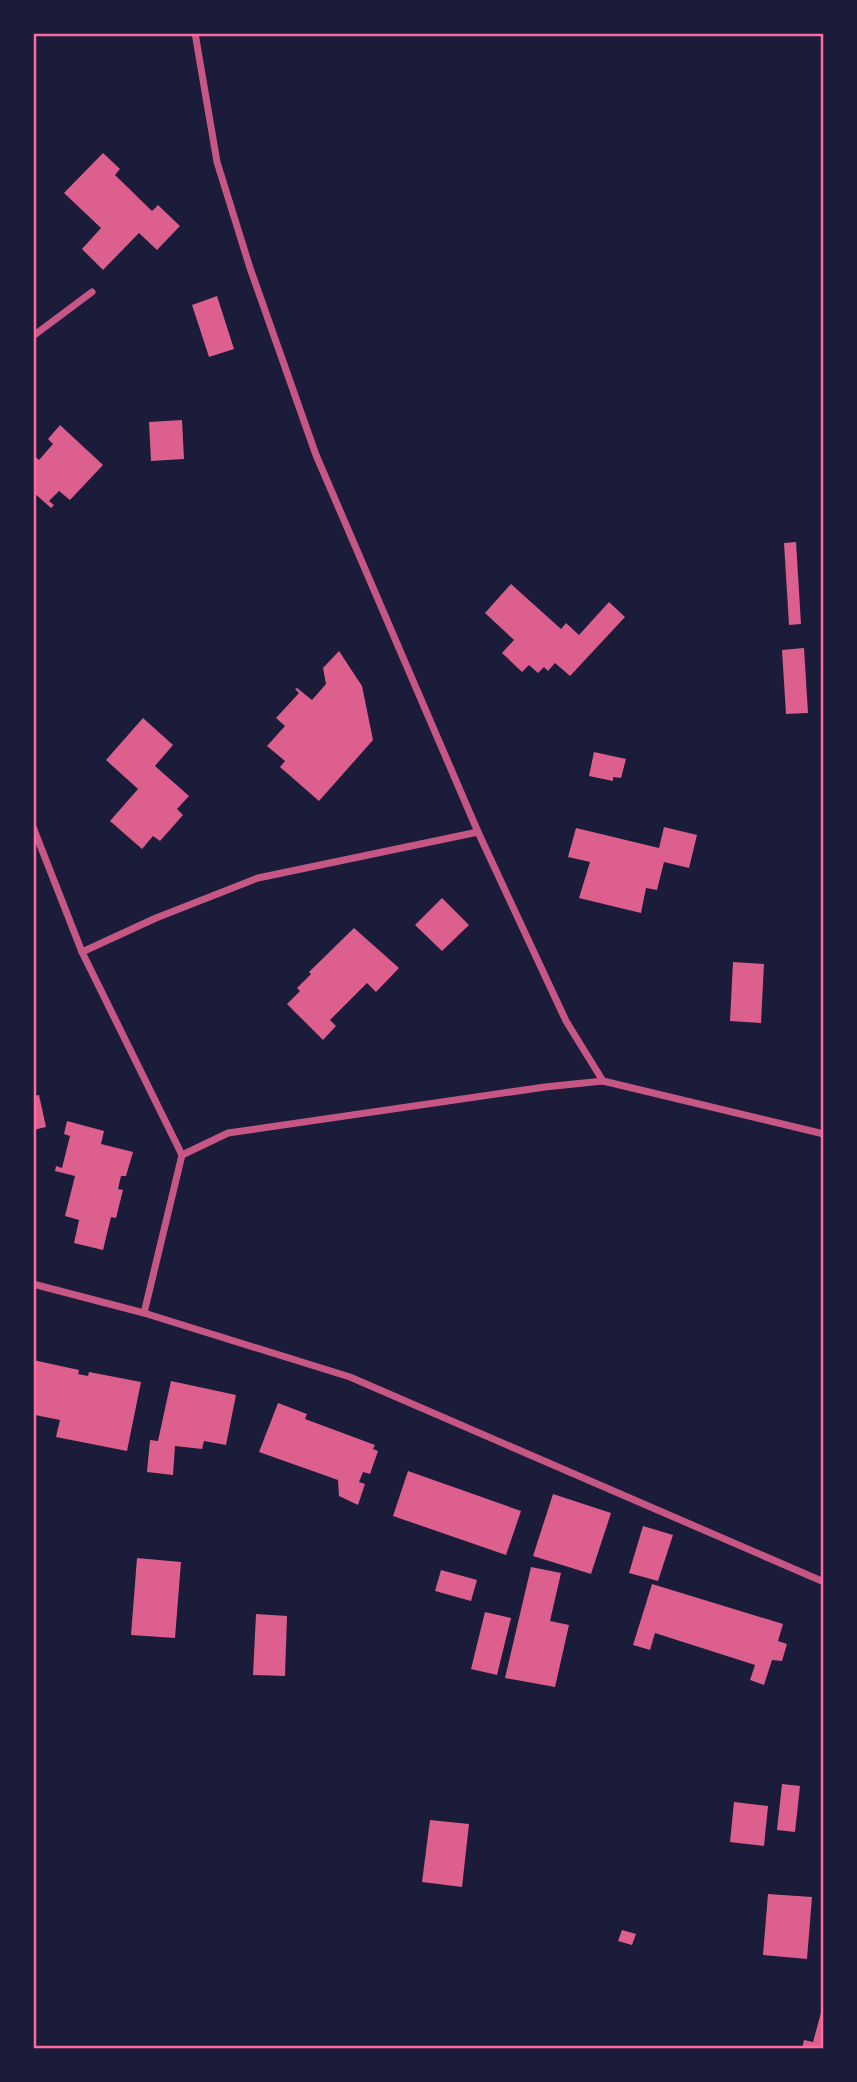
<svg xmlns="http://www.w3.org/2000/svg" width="857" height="2082" viewBox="0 0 857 2082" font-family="'Crimson Pro',serif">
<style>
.building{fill:#dd5f8e}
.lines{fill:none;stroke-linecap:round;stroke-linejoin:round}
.minor{stroke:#c65784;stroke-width:7}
.neatline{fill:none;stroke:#ff6b9d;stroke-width:2.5}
</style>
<rect width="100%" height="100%" fill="#1b1b3a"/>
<g class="building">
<path d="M103 153 120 169 115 175 152 211 158 205 180 226 157 250 139 233 103 270 82 249 101 228 64 193Z"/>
<path d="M217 296 234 349 209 357 192 305Z"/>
<path d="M182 420 184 459 151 461 149 422Z"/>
<path d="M60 425 103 465 70 500 59 491 49 501 54 505 51 508 33 492V455L39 460 53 444 48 439Z"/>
<path d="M796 542 801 624 789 625 784 543Z"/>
<path d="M511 584 561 629 566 623 579 635 609 602 625 617 570 676 555 663 548 671 544 667 538 673 529 665 522 672 502 653 514 640 485 613Z"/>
<path d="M804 648 808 713 786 714 782 650Z"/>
<path d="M339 651 362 686 373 740 319 801 280 767 285 761 267 746 285 726 276 718 299 693 295 689 297 688 312 700 326 684 323 668Z"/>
<path d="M143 718 173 745 155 766 189 796 177 809 183 815 160 841 153 836 142 849 110 821 138 789 106 760Z"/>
<path d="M594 752 626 759 621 778 613 777V781L589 776Z"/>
<path d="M664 827 697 835 689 868 664 862 657 890 646 888 641 913 579 898 590 862 568 857 576 828 659 848Z"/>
<path d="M442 898 469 925 442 951 415 925Z"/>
<path d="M354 928 399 968 376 992 367 983 330 1020 336 1026 323 1040 287 1004 300 991 297 988 311 974 309 972Z"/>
<path d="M733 962 764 964 761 1023 730 1021Z"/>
<path d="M39 1095 46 1127 33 1130V1096Z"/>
<path d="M67 1121 104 1131 101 1144 133 1152 126 1176H121L118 1189 123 1190 116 1218 111 1217 103 1250 74 1243 79 1220 65 1216 75 1176 55 1171 56 1166 62 1168 70 1136 64 1134Z"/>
<path d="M33 1360 79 1370 78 1374 88 1376 89 1372 141 1382 127 1451 56 1437 60 1420 35 1415 33 1420Z"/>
<path d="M171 1381 236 1395 226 1445 204 1441 202 1449 175 1446 173 1475 147 1472 150 1440 158 1441Z"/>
<path d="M278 1403 307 1414 305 1419 375 1445 373 1449 378 1451 370 1474 363 1472 359 1482 365 1484 358 1505 339 1496 338 1480 259 1452Z"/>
<path d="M408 1471 521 1511 506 1555 393 1516Z"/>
<path d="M553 1494 611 1513 591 1574 533 1556Z"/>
<path d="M643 1526 673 1535 658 1581 629 1573Z"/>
<path d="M137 1558 181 1562 175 1638 131 1635Z"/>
<path d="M531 1567 561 1573 550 1621 569 1625 555 1687 505 1678Z"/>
<path d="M441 1570 477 1580 471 1601 435 1591Z"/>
<path d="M652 1584 783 1624 778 1641 787 1644 782 1661 772 1660 764 1685 750 1680 755 1665 655 1633 650 1650 633 1645Z"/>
<path d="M485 1612 511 1618 497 1675 471 1669Z"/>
<path d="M256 1614 287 1616 285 1676 253 1675Z"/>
<path d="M782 1784 800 1786 795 1832 777 1830Z"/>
<path d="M734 1802 768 1806 764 1846 730 1842Z"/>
<path d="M430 1820 469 1824 462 1887 422 1882Z"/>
<path d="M768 1894 812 1897 807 1959 763 1955Z"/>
<path d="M622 1930 636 1934 632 1945 618 1941Z"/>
<path d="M824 2002V2049H802L804 2040 813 2042Z"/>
</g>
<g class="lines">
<g class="minor">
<path d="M195 33 217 162 250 268 316 455 478 832 566 1021 603 1081"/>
<path d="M33 336 92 292"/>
<path d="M33 827 82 952 182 1155 144 1313"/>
<path d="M82 952 156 918 258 878 478 832"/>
<path d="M182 1155 228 1133 545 1087 603 1081 824 1134"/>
<path d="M33 1284 144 1313 350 1377 824 1582"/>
</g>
</g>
<rect width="857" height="2082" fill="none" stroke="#1b1b3a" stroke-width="70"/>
<rect x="35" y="35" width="787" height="2012" class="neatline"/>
</svg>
